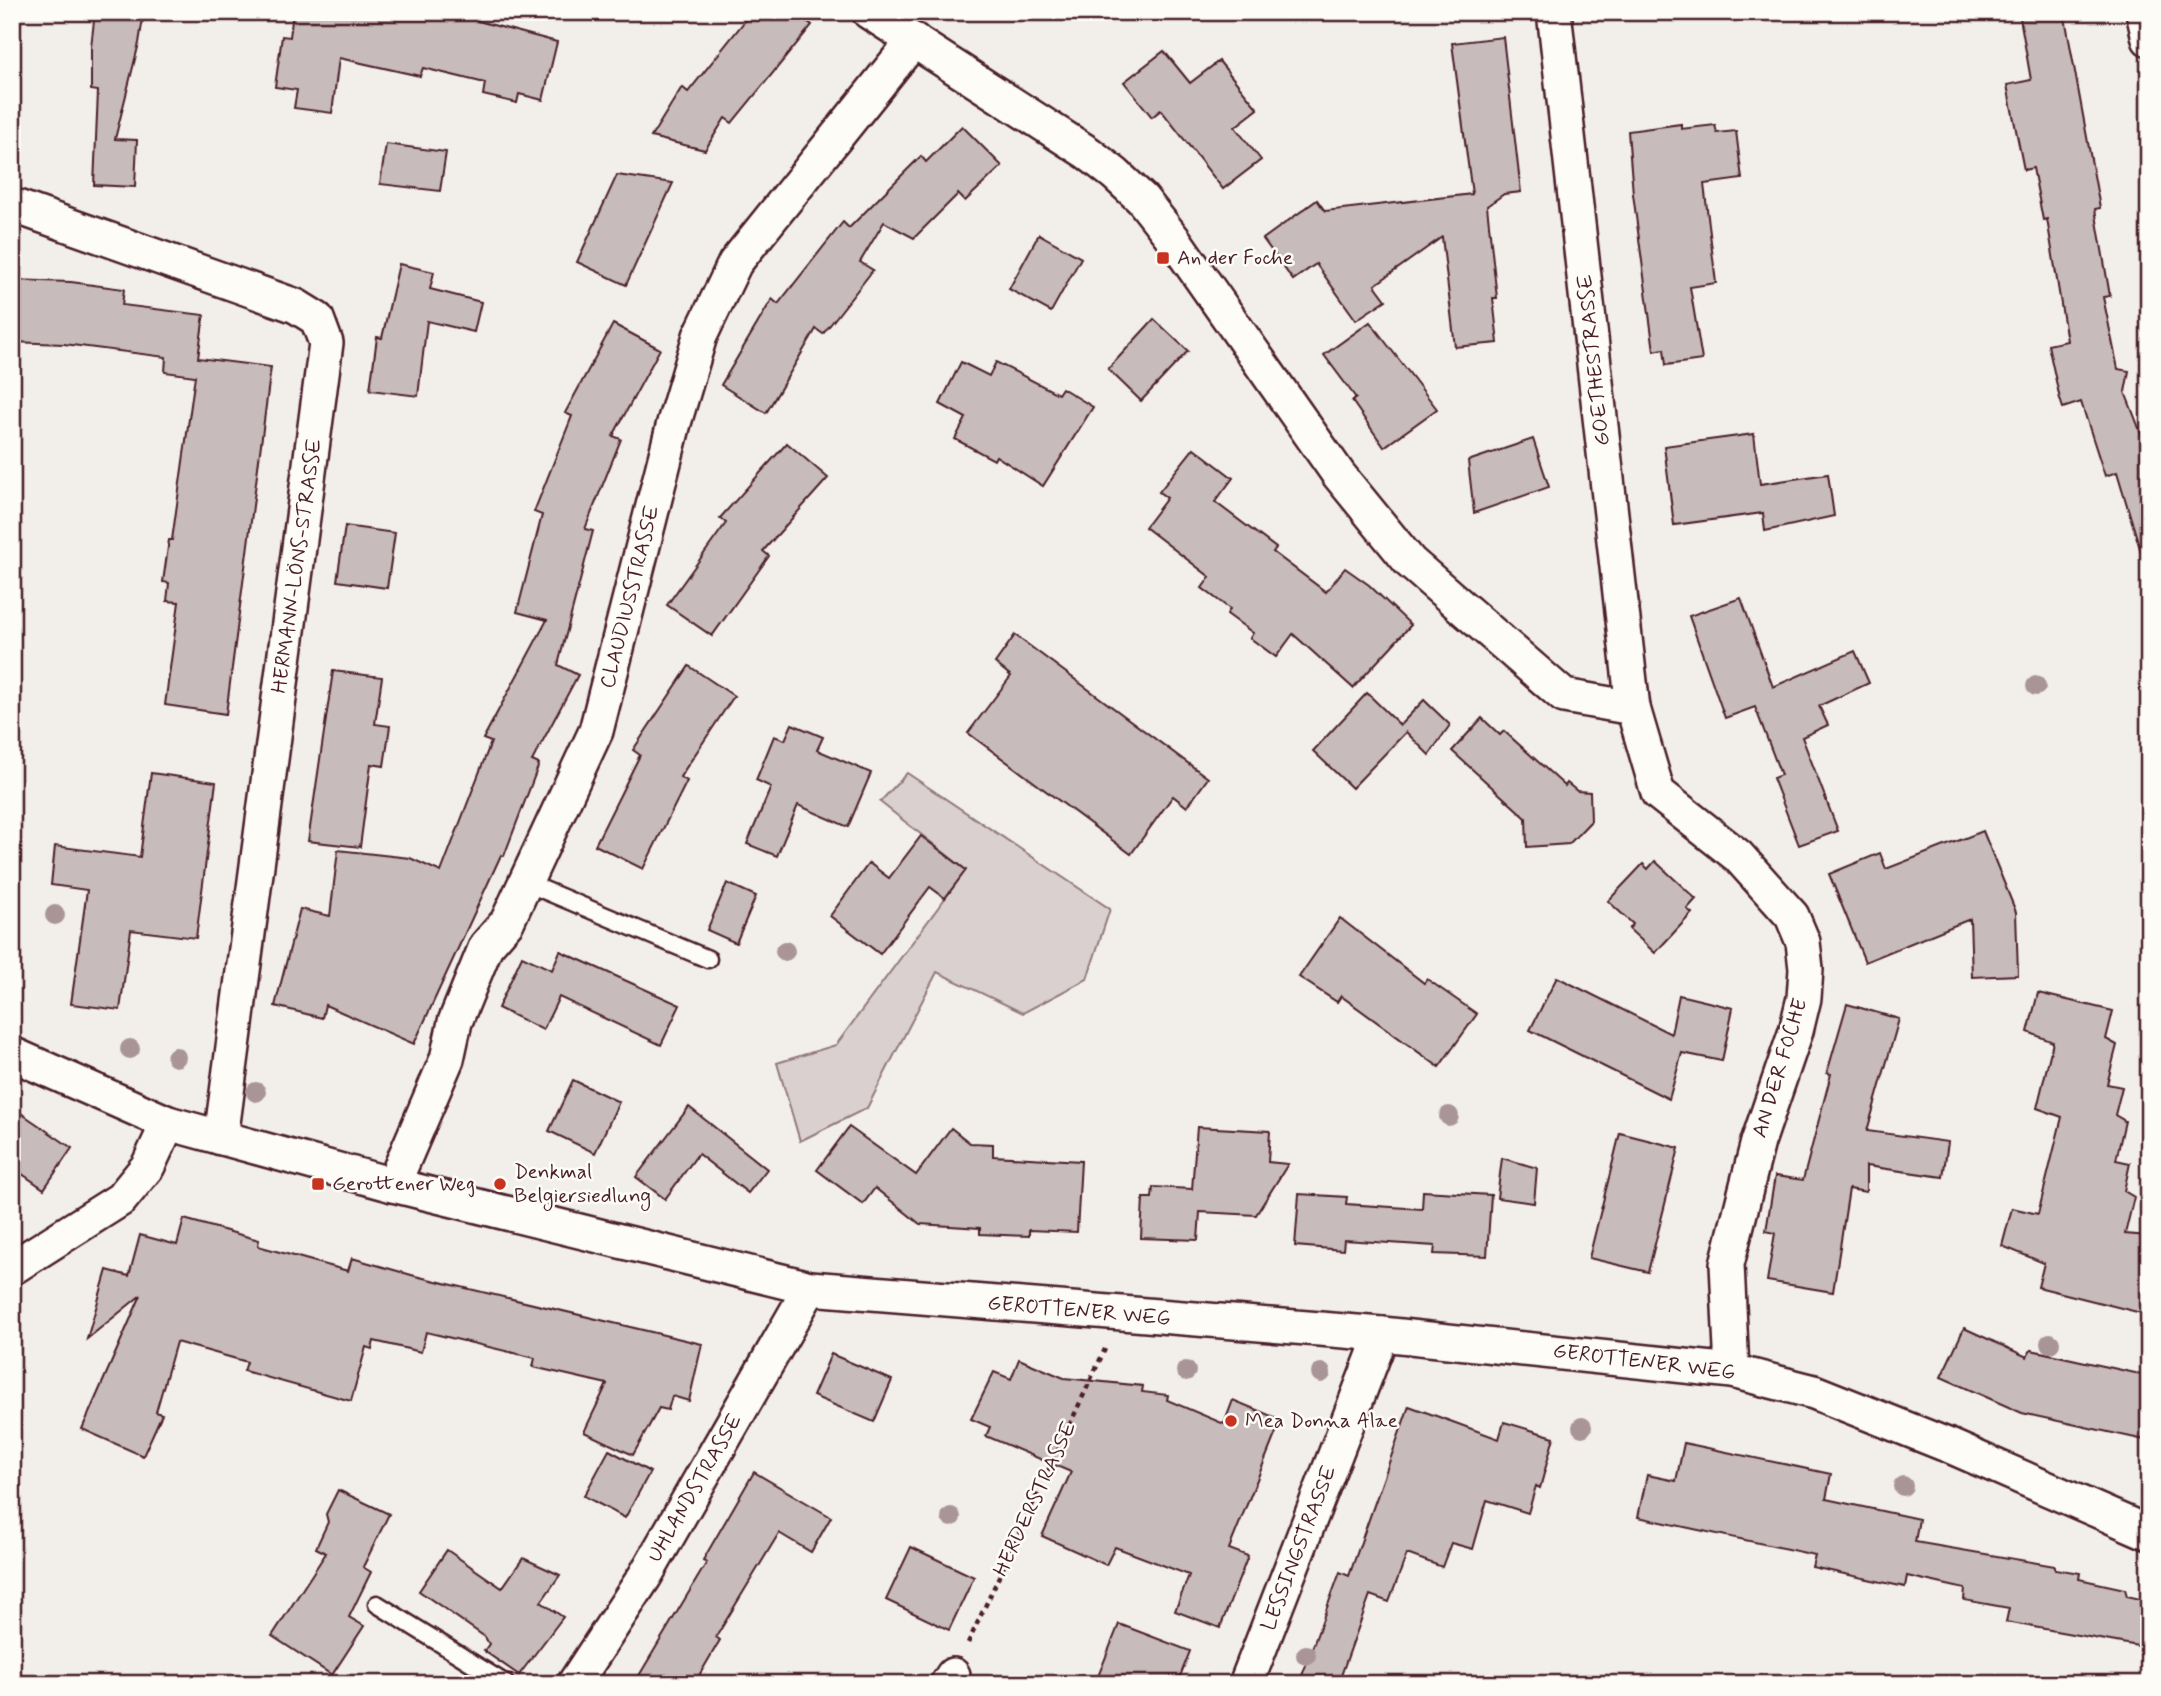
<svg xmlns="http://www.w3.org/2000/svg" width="2161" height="1696" viewBox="0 0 2161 1696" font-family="Mynerve,sans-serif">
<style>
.green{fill:#d9d0cf;stroke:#92787d;stroke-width:2}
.building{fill:#c8bbbb;stroke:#4a1f2b;stroke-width:2}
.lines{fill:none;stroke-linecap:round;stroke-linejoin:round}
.lane-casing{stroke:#4a1f2b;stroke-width:21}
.street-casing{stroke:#4a1f2b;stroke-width:38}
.path{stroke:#4a1f2b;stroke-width:4.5;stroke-dasharray:5 5;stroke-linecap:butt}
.lane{stroke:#fdfcf7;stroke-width:16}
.street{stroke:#fdfcf7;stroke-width:33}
.tree{fill:#a99598}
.poi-dot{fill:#c8321e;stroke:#fdfcf7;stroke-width:2.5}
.labels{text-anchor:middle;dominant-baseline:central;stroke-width:5;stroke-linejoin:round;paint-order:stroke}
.poi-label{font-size:21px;fill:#4a1f2b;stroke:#fdfcf7;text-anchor:start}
.street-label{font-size:21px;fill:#4a1f2b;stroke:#fdfcf7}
</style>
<rect width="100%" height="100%" fill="#f2efeb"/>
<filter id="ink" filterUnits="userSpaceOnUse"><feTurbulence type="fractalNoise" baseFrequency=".0143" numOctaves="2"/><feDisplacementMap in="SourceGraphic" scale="14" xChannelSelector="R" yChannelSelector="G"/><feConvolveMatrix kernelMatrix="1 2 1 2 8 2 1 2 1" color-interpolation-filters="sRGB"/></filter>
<g filter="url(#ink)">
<path class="green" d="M907 773 1110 909 1087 979 1023 1013 937 972 867 1108 800 1141 777 1063 836 1045 966 870 880 802Z"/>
<g class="building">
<path d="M95 12H144L139 43 115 139 137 140 135 187 94 185 98 91 91 90V47Z"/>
<path d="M293 12H444L557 42 543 100 519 94 517 103 483 95 485 83 423 68 420 76 339 58 332 113 294 108 297 90 275 87 282 36 290 37Z"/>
<path d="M752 12H795L812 25 732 123 725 118 705 150 651 137 682 87 688 92Z"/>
<path d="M2019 12H2064L2100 208 2095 209 2110 296 2103 297 2118 369 2129 371 2125 392 2149 454V551L2141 552 2117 472 2105 476 2081 402 2063 408 2060 399 2048 345 2067 341 2047 219 2043 220 2033 168 2024 170 2007 85 2031 80Z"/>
<path d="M1503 37 1521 192 1504 194 1487 206 1497 298H1493L1498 343 1455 347 1442 237 1375 285 1386 300 1356 320 1316 264 1293 280 1263 239 1317 200 1325 211 1472 194 1452 43Z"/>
<path d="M1164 51 1190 83 1219 61 1258 109 1235 127 1261 160 1223 189 1161 110 1152 117 1124 82Z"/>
<path d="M1681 124V129L1715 125 1717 133 1736 131 1742 179 1704 184 1716 283 1690 287 1702 360 1666 365 1664 349 1654 351 1633 194 1628 131Z"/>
<path d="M962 126 1002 166 965 201 958 194 914 238 884 222 860 262 873 270 823 334 816 329 766 413 721 385 772 299 778 304 843 222 849 228 921 156 926 162Z"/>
<path d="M386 144 446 152 440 191 380 184Z"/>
<path d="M617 175 673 183 626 285 577 262Z"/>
<path d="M1039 234 1081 258 1051 312 1009 289Z"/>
<path d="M399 264 434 272 430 289 481 302 474 332 427 321 418 396 370 390 377 337 382 338Z"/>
<path d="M12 280 71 282 124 289 122 305 204 315 198 358 271 367 226 714 165 705 179 602 167 601 169 583 163 582 169 540H172L195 376 165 372 166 357 64 344 12 342Z"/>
<path d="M1154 319 1188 351 1141 401 1108 369Z"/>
<path d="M1370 322 1437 409 1384 447 1352 401 1356 398 1324 355Z"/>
<path d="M613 324 660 349 613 436 621 439 585 529 593 531 558 665 578 675 532 761 539 764 504 856 501 855 414 1044 325 1005 322 1018 275 1006 300 909 330 916 338 850 410 858 441 872 491 742 483 739 547 620 517 612 542 515 534 512 572 416 565 413Z"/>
<path d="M961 362 989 376 996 362 1058 394 1062 388 1093 407 1043 486 996 456 994 460 955 439 966 418 940 404Z"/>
<path d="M1754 434 1760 484 1828 474 1834 516 1765 531 1763 513 1674 525 1664 446Z"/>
<path d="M1533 439 1549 487 1474 513 1468 461Z"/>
<path d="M787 443 828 478 763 551 769 556 712 636 667 605 726 523 720 518Z"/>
<path d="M1194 448 1233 478 1215 502 1276 548 1273 552 1326 592 1345 568 1369 585 1411 625 1353 688 1293 634 1276 657 1250 638 1253 633 1227 614 1230 609 1202 588 1210 577 1145 527 1167 498 1159 492Z"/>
<path d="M345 526 395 533 387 588 337 581Z"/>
<path d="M1741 598 1773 687 1855 651 1869 683 1819 706 1828 725 1802 737 1838 831 1799 845 1773 778 1781 775 1755 707 1725 718 1689 616Z"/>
<path d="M1015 635 1208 778 1187 807 1173 796 1131 854 968 733 1011 676 995 663Z"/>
<path d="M689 666 734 696 680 777 687 781 643 869 595 845 640 755 633 750Z"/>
<path d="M333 671 382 677 375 724 390 726 384 766 371 764 360 847 308 841Z"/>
<path d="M1367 693 1400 725 1424 700 1450 725 1429 755 1406 732 1352 788 1313 751Z"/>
<path d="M1482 718 1500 735 1504 731 1565 786 1567 783 1577 791 1590 792 1591 821 1569 844 1527 847 1526 818 1452 751Z"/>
<path d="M792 724 823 737 817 750 871 773 848 827 798 805 777 856 747 844 771 787 756 780 774 736 785 740Z"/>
<path d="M151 773 216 782 196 938 131 930 120 1010 71 1004 87 890 51 885 55 846 140 857Z"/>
<path d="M1983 831 2016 912 2018 975 1972 977 1970 919 1865 962 1829 874 1880 853 1886 869Z"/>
<path d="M921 836 966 870 945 898 930 887 880 954 830 916 869 863 889 878Z"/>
<path d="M1655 861 1696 899 1687 909 1692 913 1655 953 1629 929 1633 924 1608 901 1643 864 1648 869Z"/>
<path d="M727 883 756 896 736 943 707 930Z"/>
<path d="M1340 918 1424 983 1427 979 1477 1014 1439 1067 1341 996 1337 1002 1299 977Z"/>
<path d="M560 951 680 1005 661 1045 559 997 543 1030 498 1008 522 956 552 970Z"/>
<path d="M1557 977 1671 1034 1679 995 1733 1008 1722 1061 1682 1053 1669 1099 1530 1030Z"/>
<path d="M2038 993 2113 1011 2106 1039 2117 1045 2107 1084 2122 1087 2115 1115 2125 1121 2116 1160 2130 1163 2124 1191 2134 1197 2125 1234 2149 1236V1315L2038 1287 2044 1263 2002 1246 2012 1208 2038 1214 2062 1117 2037 1108 2053 1042 2028 1032Z"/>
<path d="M1847 1004 1899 1019 1867 1131 1948 1142 1943 1177 1866 1166V1192L1849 1189 1833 1292 1767 1281 1775 1233 1766 1231 1775 1176 1803 1180 1831 1074 1827 1073Z"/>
<path d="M573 1080 619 1102 595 1153 549 1131Z"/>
<path d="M12 1107 72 1148 44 1189 12 1167Z"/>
<path d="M689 1107 767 1169 748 1193 698 1154 665 1199 636 1177Z"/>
<path d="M849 1127 916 1175 951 1128 970 1143 993 1144V1156L1081 1161 1077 1232 1029 1230V1236L980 1234V1228L920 1224 875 1188 863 1204 817 1170Z"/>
<path d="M1197 1127 1270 1131 1268 1162 1288 1164 1256 1215 1200 1212 1198 1240 1141 1238 1143 1198H1152L1153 1187 1192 1189Z"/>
<path d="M1620 1133 1679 1148 1648 1272 1589 1258Z"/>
<path d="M1502 1158 1537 1168 1534 1203 1497 1198Z"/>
<path d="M1423 1191 1491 1195 1487 1256 1434 1254 1435 1246 1344 1240 1343 1250 1295 1246 1299 1194 1347 1197 1346 1204 1422 1209Z"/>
<path d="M184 1219 259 1240 258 1246 348 1271 352 1258 415 1276 702 1344 689 1401 672 1396 668 1410 659 1408 633 1455 584 1432 607 1384 533 1367 535 1358 426 1332 421 1352 374 1341 372 1349 366 1347 351 1401 244 1371 247 1362 176 1342 156 1412 162 1414 143 1456 82 1429 141 1295 87 1339 107 1270 129 1276 140 1235 177 1245Z"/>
<path d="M1964 1328 2027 1357 2031 1350 2149 1376V1441L2022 1413 1941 1377Z"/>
<path d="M831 1354 892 1380 874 1422 813 1396Z"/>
<path d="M1019 1359 1064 1378 1143 1386 1142 1392 1168 1395 1167 1400 1224 1424 1233 1400 1281 1420 1229 1549 1248 1556 1220 1628 1175 1611 1189 1575 1115 1547 1106 1565 1042 1536 1071 1472 986 1436 990 1427 971 1419 994 1372 1011 1379Z"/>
<path d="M1409 1406 1499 1439 1504 1422 1554 1437 1540 1488 1536 1486 1528 1513 1487 1500 1473 1549 1451 1543 1442 1567 1407 1554 1389 1602 1370 1595 1338 1684H1299L1340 1572 1349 1576Z"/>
<path d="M1684 1443 1831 1474 1826 1499 1919 1519 1915 1542 2055 1566V1569L2080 1573 2079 1579 2125 1589 2127 1596 2149 1601V1648L2006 1622 2009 1608 1964 1600 1965 1589 1907 1576 1905 1587 1812 1567 1815 1555 1638 1517 1647 1475 1676 1481Z"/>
<path d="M609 1450 650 1472 625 1518 584 1496Z"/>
<path d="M754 1472 831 1517 811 1552 779 1533 716 1637 720 1640 694 1684H634L707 1562 703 1560Z"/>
<path d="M338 1490 389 1514 363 1567 371 1572 349 1617 364 1626 332 1675 272 1636 326 1553 316 1548 328 1522 326 1514Z"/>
<path d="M911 1547 974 1577 949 1630 886 1600Z"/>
<path d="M447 1550 502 1588 523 1558 560 1575 541 1602 563 1617 519 1675 484 1651 489 1644 485 1637 419 1591Z"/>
<path d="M1119 1624 1190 1651 1177 1684H1095Z"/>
</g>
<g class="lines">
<g class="lane-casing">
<g id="lane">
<path d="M527 883 708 959"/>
<path d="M377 1604 506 1684"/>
</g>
</g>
<g class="street-casing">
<g id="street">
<path d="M869 12 1088 153 1115 174 1142 199 1175 241 1339 475 1410 562 1564 696 1633 708 1658 793 1738 856 1792 916 1803 942 1806 969 1804 998 1796 1031 1758 1142 1727 1264 1732 1371"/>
<path d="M1554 12 1633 708"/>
<path d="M2143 12 2149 39"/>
<path d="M12 205 296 306 317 319 326 343 221 1138"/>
<path d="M12 1054 168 1123 393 1185 810 1288 1382 1334 1732 1371 1814 1392 1952 1447 2149 1533"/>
<path d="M393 1185 447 1059 455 1022 486 946 507 922 596 731 674 423 700 336 735 263 914 40"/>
<path d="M12 1268 121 1199 148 1166 168 1123"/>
<path d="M574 1684 645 1576 810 1288"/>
<path d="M947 1684 953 1675"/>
<path d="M1246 1684 1382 1334"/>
</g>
</g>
<path class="path" d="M968 1643 1105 1349"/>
<use href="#lane" class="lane"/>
<use href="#street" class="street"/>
</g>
<g class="tree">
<circle cx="2036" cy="686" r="10"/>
<circle cx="55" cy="915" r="10"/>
<circle cx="785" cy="951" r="10"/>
<circle cx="130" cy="1049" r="10"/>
<circle cx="176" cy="1057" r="10"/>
<circle cx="256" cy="1092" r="10"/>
<circle cx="1449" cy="1116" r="10"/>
<circle cx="2050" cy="1343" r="10"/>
<circle cx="1186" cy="1371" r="10"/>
<circle cx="1321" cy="1373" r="10"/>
<circle cx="1582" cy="1427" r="10"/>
<circle cx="1903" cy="1486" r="10"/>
<circle cx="951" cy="1517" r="10"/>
<circle cx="1306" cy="1655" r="10"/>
</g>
</g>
<g class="poi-dot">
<rect x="1156" y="251" width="14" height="14" rx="3.5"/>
<rect x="311" y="1177" width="14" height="14" rx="3.5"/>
<circle cx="500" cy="1184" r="7"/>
<circle cx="1231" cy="1421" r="7"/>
</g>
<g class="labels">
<g class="poi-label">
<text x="1177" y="258">An der Foche</text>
<text x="514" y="1172">Denkmal<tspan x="514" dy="24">Belgiersiedlung</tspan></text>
<text x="332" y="1184">Gerottener Weg</text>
<text x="1245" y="1421">Mea Donna Alae</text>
</g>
<g class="street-label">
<text transform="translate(1594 360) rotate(-96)">GOETHESTRASSE</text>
<text transform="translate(297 566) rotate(-82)">HERMANN-LÖNS-STRASSE</text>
<text transform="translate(630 597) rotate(-76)">CLAUDIUSSTRASSE</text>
<text transform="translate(1780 1068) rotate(-73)">AN DER FOCHE</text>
<text transform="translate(1079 1311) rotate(5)">GEROTTENER WEG</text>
<text transform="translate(1644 1362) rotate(7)">GEROTTENER WEG</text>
<text transform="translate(695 1488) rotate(-60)">UHLANDSTRASSE</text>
<text transform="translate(1035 1499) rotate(-65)">HERDERSTRASSE</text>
<text transform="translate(1299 1548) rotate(-69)">LESSINGSTRASSE</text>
</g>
</g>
<rect width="2161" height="1696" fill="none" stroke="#fdfcf7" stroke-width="42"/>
<rect x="21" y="21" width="2119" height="1654" fill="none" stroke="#4a1f2b" stroke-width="2.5" filter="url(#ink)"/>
</svg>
